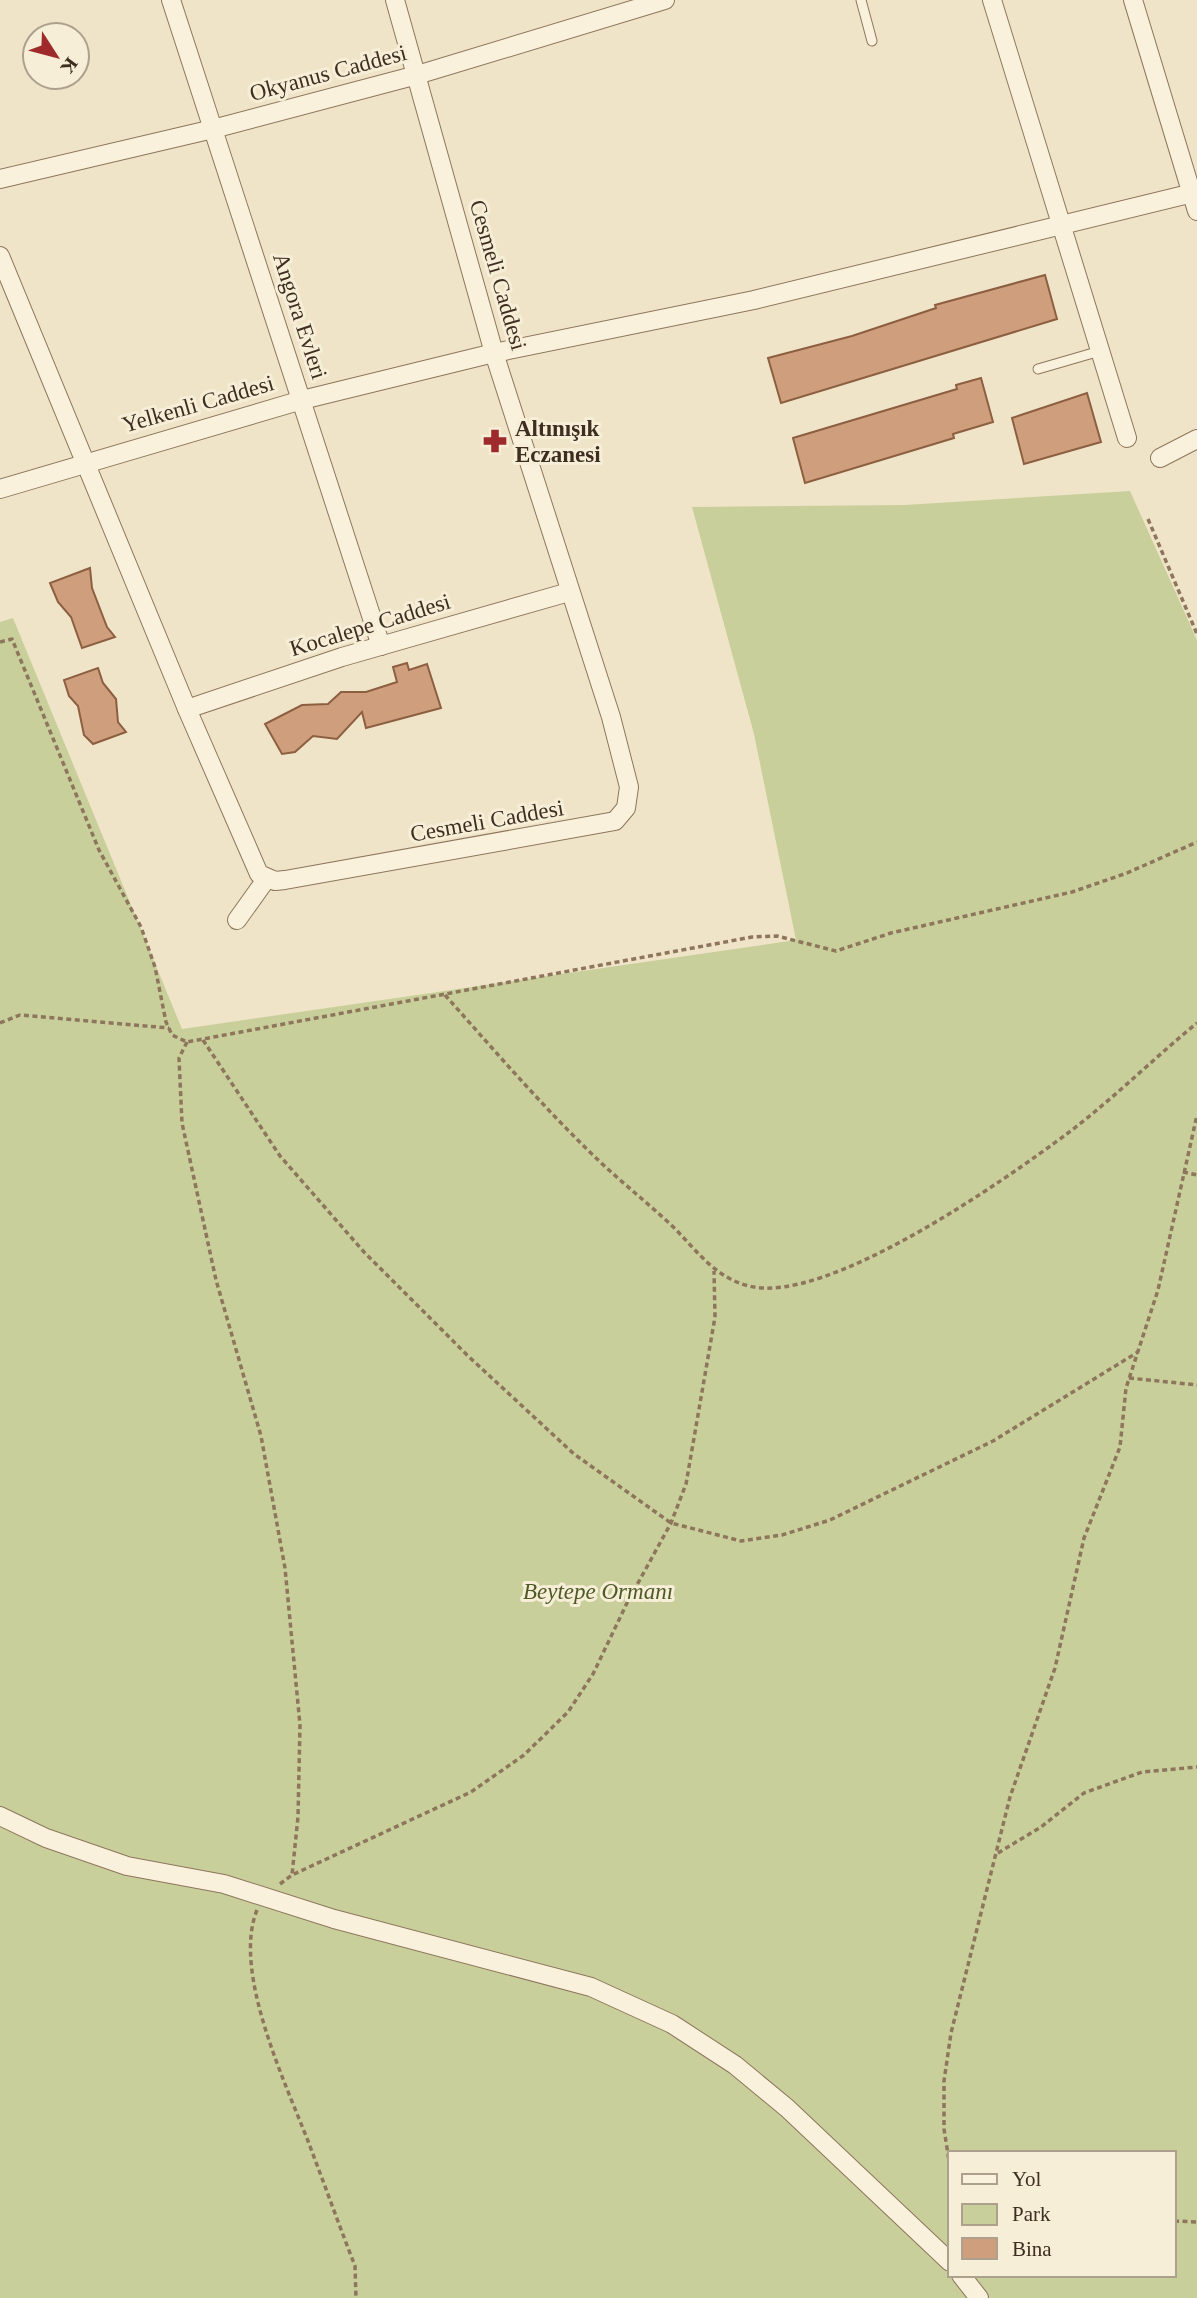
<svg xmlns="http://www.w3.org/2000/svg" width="1197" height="2298" viewBox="0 0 1197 2298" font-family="'Times New Roman',serif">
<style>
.green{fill:#c9cf9b;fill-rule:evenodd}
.building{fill:#cf9f7d;stroke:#8d5f41;stroke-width:2}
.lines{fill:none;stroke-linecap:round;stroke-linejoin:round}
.service-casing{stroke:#8d765c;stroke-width:11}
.minor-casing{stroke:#8d765c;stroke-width:20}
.path{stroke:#8d765c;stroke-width:3.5;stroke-dasharray:5 3.5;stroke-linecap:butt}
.service{stroke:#faf1dc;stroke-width:9}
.minor{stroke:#faf1dc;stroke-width:18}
.labels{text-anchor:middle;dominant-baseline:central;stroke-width:6;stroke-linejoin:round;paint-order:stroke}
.street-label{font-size:23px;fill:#3d2e20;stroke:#f7eed8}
.poi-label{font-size:23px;font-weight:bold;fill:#3d2e20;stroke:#f7eed8;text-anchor:start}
.park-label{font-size:23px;font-style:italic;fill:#4d5a26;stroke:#f7eed8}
</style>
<rect width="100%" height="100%" fill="#f0e4c8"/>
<path class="green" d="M1130 491 1197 640V2298H0V622L13 618 182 1029 796 940 754 734 692 507 904 505ZM950 2153H1174V2275H950Z"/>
<g class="building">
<path d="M1045 275 1057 319 781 403 768 358 852 336 936 308 935 305Z"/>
<path d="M981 378 993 422 953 434 954 438 805 483 793 438 957 389 956 385Z"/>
<path d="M1087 393 1101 442 1024 464 1012 418Z"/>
<path d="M90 568 92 588 107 627 115 637 82 648 71 617 58 602 50 583Z"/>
<path d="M407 663 409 670 427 664 441 708 366 728 362 712 337 739 313 736 295 752 282 754 265 724 302 705 328 704 341 692H366L397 682 393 667Z"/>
<path d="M98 668 103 683 116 699 118 722 126 732 93 744 84 735 78 706 69 696 64 680Z"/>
</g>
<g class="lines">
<g class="service-casing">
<g id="service">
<path d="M861 0 872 41"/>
<path d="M1038 369 1100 351"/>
</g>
</g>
<g class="minor-casing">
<g id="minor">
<path d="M171 0 381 646"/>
<path d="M992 0 1127 438"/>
<path d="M1133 0 1197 211"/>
<path d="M0 179 213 129 417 75 665 0"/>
<path d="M0 256 187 709 259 874 275 881 285 880 615 821 626 808 629 787 611 717 494 353 395 0"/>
<path d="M1160 458 1197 439"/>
<path d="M0 489 302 400 494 353 754 300 1197 192"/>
<path d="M187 709 342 657 569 592"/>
<path d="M237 920 267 878"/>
<path d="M0 1816 46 1838 127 1866 224 1884 334 1919 591 1987 672 2024 735 2065 787 2108 950 2262"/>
<path d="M961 2275 979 2298"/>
</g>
</g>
<g class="path">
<path d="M1148 519 1197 634"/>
<path d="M0 642 12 639 99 850 141 927 155 967 166 1022 172 1035 187 1042 752 937 777 936 836 951 891 933 1072 892 1127 873 1197 842"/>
<path d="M445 995C494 1050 543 1107 596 1158 619 1180 644 1200 668 1222 694 1246 712 1277 749 1286 826 1306 1005 1180 1068 1133 1113 1099 1153 1059 1197 1023"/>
<path d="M0 1023 20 1015 169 1028"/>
<path d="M203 1040 280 1156 364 1252 467 1355 574 1454 671 1523 741 1541 782 1535 830 1520 993 1441 1138 1352"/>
<path d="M187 1042 179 1058 182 1123 216 1280 261 1436 285 1568 300 1725 298 1817 292 1875"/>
<path d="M1183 1172 1197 1175"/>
<path d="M1129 1378 1197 1385"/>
<path d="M998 1853 1041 1827 1084 1793 1142 1772 1197 1767"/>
<path d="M280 1884 292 1875 471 1792 524 1755 568 1712 593 1674 627 1603 671 1523 686 1484 715 1317 714 1271"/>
<path d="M257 1910C232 1971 285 2082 308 2141 324 2183 339 2225 355 2266L356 2298"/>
<path d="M950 2167 944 2129V2081L951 2033 1010 1797 1055 1668 1084 1538 1120 1447 1126 1388 1158 1290 1197 1115"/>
<path d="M1174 2221 1197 2222"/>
</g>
<use href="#service" class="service"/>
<use href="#minor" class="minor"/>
</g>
<defs>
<g id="pharmacy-bare" transform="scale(1.89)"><path d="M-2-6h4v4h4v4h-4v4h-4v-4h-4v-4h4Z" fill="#9e2a2b" stroke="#f7eed8" stroke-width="2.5" paint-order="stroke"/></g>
</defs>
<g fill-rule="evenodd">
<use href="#pharmacy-bare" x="495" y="441"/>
</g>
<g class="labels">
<g class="street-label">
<text transform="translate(328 73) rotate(-15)">Okyanus Caddesi</text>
<text transform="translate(498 275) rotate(74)">Cesmeli Caddesi</text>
<text transform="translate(300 316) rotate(72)">Angora Evleri</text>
<text transform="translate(198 404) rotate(-16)">Yelkenli Caddesi</text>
<text transform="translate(370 625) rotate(-17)">Kocalepe Caddesi</text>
<text transform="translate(487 821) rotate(-10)">Cesmeli Caddesi</text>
</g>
<g class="poi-label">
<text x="515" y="428">Altınışık<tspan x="515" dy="26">Eczanesi</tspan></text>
</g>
<g class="park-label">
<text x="598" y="1591">Beytepe Ormanı</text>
</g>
</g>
<rect x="948" y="2151" width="228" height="126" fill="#f7eed8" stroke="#ada18e" stroke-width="2"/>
<rect x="962" y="2174" width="35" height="10" fill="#faf1dc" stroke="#ada18e" stroke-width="2"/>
<text x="1012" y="2186" font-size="21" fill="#3d2e20">Yol</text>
<rect x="962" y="2204" width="35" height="21" fill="#c9cf9b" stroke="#ada18e" stroke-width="2"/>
<text x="1012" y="2221" font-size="21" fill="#3d2e20">Park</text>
<rect x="962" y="2238" width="35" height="21" fill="#cf9f7d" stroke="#ada18e" stroke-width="2"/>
<text x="1012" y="2256" font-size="21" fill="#3d2e20">Bina</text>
<g transform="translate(56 56) rotate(126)"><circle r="33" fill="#f7eed8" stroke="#ada18e" stroke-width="2"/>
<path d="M0-5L12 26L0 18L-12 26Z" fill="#9e2a2b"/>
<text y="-10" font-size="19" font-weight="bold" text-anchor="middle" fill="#3d2e20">K</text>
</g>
</svg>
